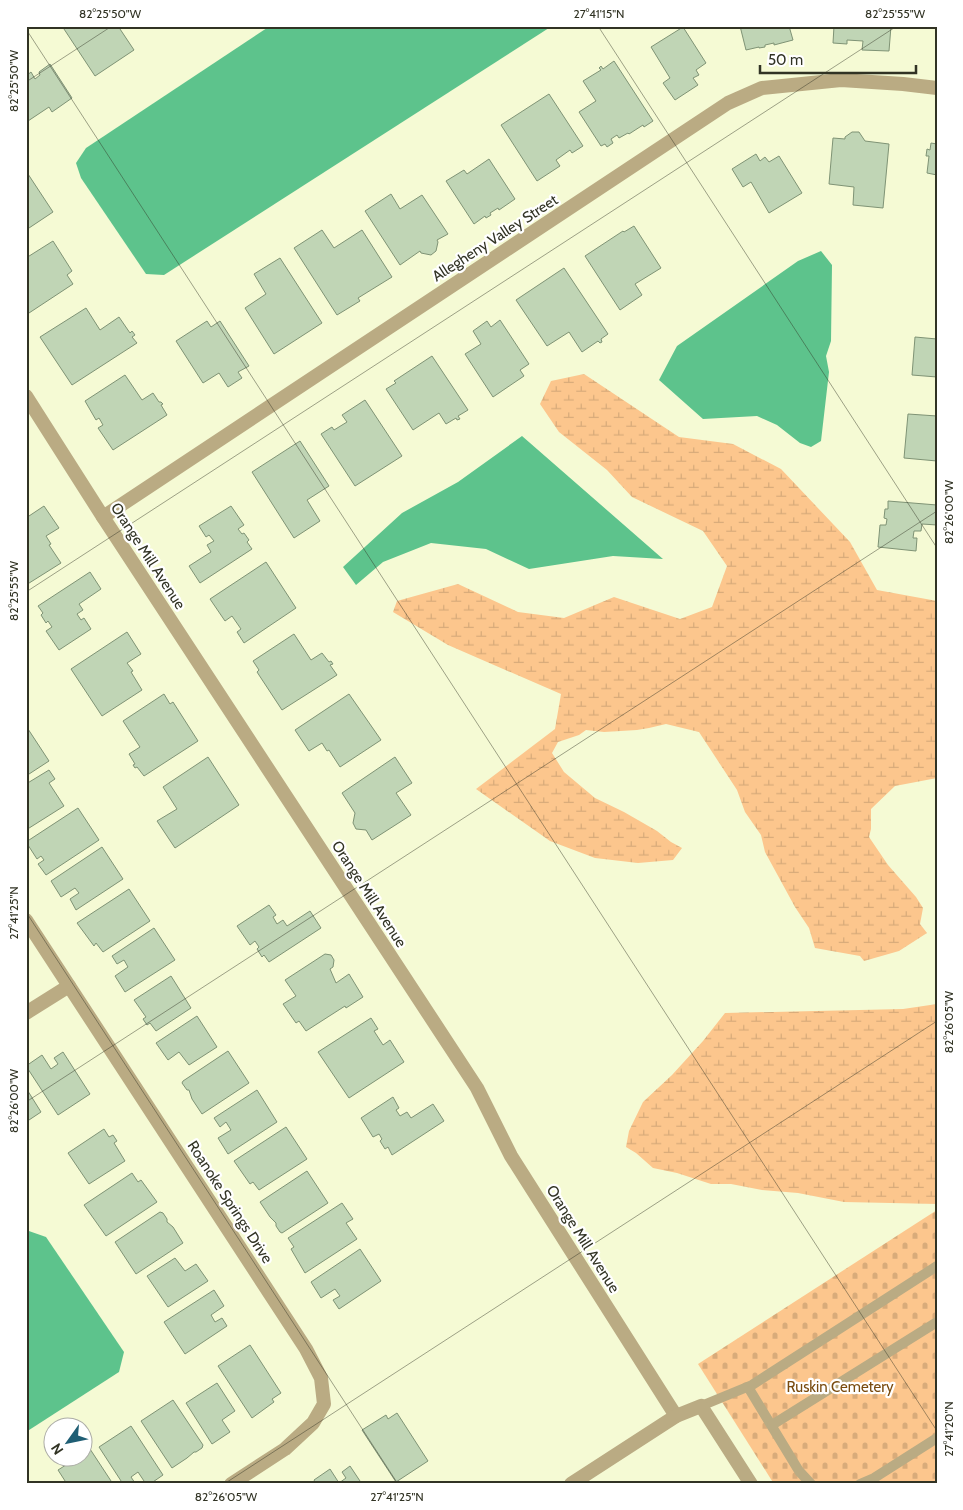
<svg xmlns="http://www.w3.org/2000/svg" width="963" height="1510" viewBox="0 0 963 1510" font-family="Cabin,sans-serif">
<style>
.wetland{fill:url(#wetland-marsh)}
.cemetery{fill:url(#cemetery-stones)}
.water{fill:#5dc38c}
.building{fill:#c0d5b5;stroke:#7f9375}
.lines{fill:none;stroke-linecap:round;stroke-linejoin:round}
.service{stroke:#baab83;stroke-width:10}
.minor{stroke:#baab83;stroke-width:14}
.ticks{fill:none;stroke:#313324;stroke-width:1;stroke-opacity:0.45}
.labels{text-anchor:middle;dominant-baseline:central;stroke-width:4.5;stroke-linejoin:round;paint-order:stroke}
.street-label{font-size:15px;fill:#313324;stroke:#fff}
.park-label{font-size:15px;fill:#794b0f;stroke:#fff}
.neatline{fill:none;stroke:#313324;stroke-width:2}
.ticks-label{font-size:12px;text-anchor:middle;fill:#313324}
</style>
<defs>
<pattern id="wetland-marsh" width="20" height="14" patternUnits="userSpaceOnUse" patternTransform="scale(1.25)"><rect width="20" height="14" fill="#fcc68d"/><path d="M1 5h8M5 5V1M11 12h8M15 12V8" fill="none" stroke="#d8ab7a"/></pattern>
<pattern id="cemetery-stones" width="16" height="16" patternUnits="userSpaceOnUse" patternTransform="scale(1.25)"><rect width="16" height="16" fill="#fcc68d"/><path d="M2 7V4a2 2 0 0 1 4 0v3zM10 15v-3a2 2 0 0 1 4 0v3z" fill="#d8ab7a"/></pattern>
</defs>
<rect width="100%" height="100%" fill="#f5fad4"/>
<g class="wetland">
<path d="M584 374 679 437 733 444 781 469 850 542 877 590 937 601V778L895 786 871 809V829L869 837 888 865 916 897 923 908 920 924 927 933 899 951 864 961 860 956 815 948 809 928 795 907 765 852 761 835 745 812 737 790 699 732 666 724 649 728 637 730 604 732 586 730 579 735 558 742 552 753 564 772 595 798 624 812 657 831 671 842 682 848 673 860 638 863 595 858 550 841 476 789 555 729 561 694 448 645 393 612 397 601 458 584 518 612 564 618 614 597 680 619 712 607 727 566 703 531 632 497 607 470 559 432 540 404 551 381Z"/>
<path d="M937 1004V1204L844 1202 798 1193 762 1190 731 1184H711L677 1173 653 1168 636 1153 626 1147 629 1131 643 1102 672 1075 703 1041 725 1013 903 1009Z"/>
</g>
<path class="cemetery" d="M937 1210V1484H774L698 1364Z"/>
<g class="water">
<path d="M270 26H552L164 275 146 274 81 178 76 163 86 148Z"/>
<path d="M821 251 832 265 831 341 826 356 829 372 821 441 811 447 800 443 777 425 757 416 703 419 659 380 677 346 798 261Z"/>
<path d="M522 436 663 559 613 556 529 569 486 549 431 543 383 562 356 585 343 567 402 513 458 482Z"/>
<path d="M26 1230 46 1237 124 1352 119 1372 26 1432Z"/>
</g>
<g class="building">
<path d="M62 26H118L134 50 95 76Z"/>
<path d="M740 26H789L793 40 774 45V43L765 45V47L759 48V47L746 50Z"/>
<path d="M834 26H891L889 51 862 50 863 41 847 40V44L833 43Z"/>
<path d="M683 27 706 63 696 70 699 75 693 78 698 85 675 100 663 83 670 78 651 47Z"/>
<path d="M614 61 653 121 644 127 643 125 629 134 628 133 619 138 617 135 611 139 613 143 607 147 605 144 601 146 579 112 596 101 583 81 601 70 599 68 601 66 603 69Z"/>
<path d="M50 64 72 98 52 112 49 107 28 121 26 118V76L31 72 35 79 40 75 39 72Z"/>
<path d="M549 94 583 146 572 153 570 150 556 160 560 166 537 181 501 125Z"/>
<path d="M852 132H859L865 141 889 144 883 208 853 205 854 187 829 184 833 138 845 139V137Z"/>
<path d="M931 143 937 144V175L927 173 929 156H926L927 149 930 150Z"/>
<path d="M756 154 760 161 765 157 769 162 779 156 802 193 769 213 751 182 743 187 732 169Z"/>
<path d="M489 159 515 199 499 210 498 208 490 213 491 215 486 218 485 216 474 224 446 181 464 170 467 174Z"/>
<path d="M26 171 53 212 26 230Z"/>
<path d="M391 194 400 209 422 195 448 234 437 240 438 242 436 251 431 255 421 253 420 251 400 265 365 211Z"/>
<path d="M634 226 661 268 635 284 642 295 620 310 585 256 623 231 624 232Z"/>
<path d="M322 230 334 248 362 230 392 277 358 298 360 301 337 315 294 248Z"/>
<path d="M53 241 72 271 67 275 73 284 29 313 26 309V258Z"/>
<path d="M280 258 322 323 274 354 245 308 266 294 254 274Z"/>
<path d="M564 268 608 334 601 339 602 342 600 343 598 341 582 352 569 332 547 346 516 300Z"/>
<path d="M86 308 100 330 119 317 130 333 132 331 135 335 132 337 137 343 72 385 40 337Z"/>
<path d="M500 320 529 364 520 370 524 376 493 397 465 354 481 344 473 331 487 321 491 327Z"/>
<path d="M207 321 211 327 220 321 249 366 238 372 242 378 228 387 219 373 203 383 176 341Z"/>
<path d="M915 337 937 339V377L912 375Z"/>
<path d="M432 356 468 410 458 416 460 419 457 420 456 418 446 424 439 413 413 430 386 389 396 383 394 381Z"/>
<path d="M125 375 142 400 153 393 159 402H161L163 404 161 405 167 415 113 450 98 428 103 425 99 418 96 420 85 401Z"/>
<path d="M365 400 402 456 355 486 321 434 332 427 334 430 347 422 342 415Z"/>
<path d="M908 414 937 416V461L904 458Z"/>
<path d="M300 441 329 486 307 500 320 521 294 538 252 472Z"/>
<path d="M888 501 937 505V525L922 524 921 531H914L913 538H917L916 551 878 547 880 525H886L887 519 884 518 885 509H888Z"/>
<path d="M44 506 59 528 46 536 51 544 49 545 61 563 26 585V518Z"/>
<path d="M231 506 244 525 238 529 242 534 244 533 249 540 247 542 252 549 200 583 189 566 211 552 207 545 214 541 209 535 206 537 199 526Z"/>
<path d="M266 562 296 608 244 643 237 632 241 629 232 616 225 621 210 599Z"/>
<path d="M90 572 101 589 79 604 83 610 77 614 81 620 84 618 91 629 59 650 46 631 52 627 48 621 46 623 41 615 43 613 38 606Z"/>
<path d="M127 632 141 654 127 663 133 671 131 672 142 690 102 716 71 669Z"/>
<path d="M294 634 311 660 322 653 329 662 331 661 333 664 330 665 337 675 282 710 257 672 259 670 253 661Z"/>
<path d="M164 694 170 704 173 702 198 741 144 776 137 767 135 768 133 765 135 764 129 754 140 747 123 721Z"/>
<path d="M349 694 381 740 340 767 329 750 327 751 322 743 309 751 295 730Z"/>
<path d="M28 729 49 761 26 776V731Z"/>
<path d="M208 757 239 805 175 848 157 821 177 809 163 787Z"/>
<path d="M395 757 412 783 396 793 411 815 372 840 366 830 356 829 353 823 355 813 342 793Z"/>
<path d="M49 770 55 779 49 783 64 806 26 830V784Z"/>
<path d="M78 808 99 840 46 875 38 864 44 860 41 856 37 859 26 842Z"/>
<path d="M102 847 123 879 76 910 70 899 79 893 75 888 61 897 51 881Z"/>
<path d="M129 889 150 921 103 952 96 943 94 946 77 923Z"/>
<path d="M269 905 276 915 273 917 277 924 283 920 287 926 310 911 321 928 269 962 264 955 262 957 257 949 259 947 255 941 250 945 237 926Z"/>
<path d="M154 928 175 960 125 992 115 976 128 967 124 960 117 964 112 956Z"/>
<path d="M325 954 331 955 334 960 333 967 330 969 336 983 349 974 363 997 346 1008 345 1006 306 1031 299 1021 296 1023 283 1004 296 996 285 980Z"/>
<path d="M171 976 191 1008 156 1031 150 1023 147 1025 143 1019 146 1017 134 1000Z"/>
<path d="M197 1016 217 1047 189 1065 179 1052 168 1060 156 1043Z"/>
<path d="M371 1018 378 1029 374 1031 383 1045 390 1040 404 1062 349 1098 318 1052Z"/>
<path d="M228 1051 249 1083 202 1114 192 1099 189 1090H187L182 1083 183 1081Z"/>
<path d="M63 1052 90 1094 58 1115 26 1066 42 1055 51 1069 58 1064 54 1058Z"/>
<path d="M26 1088 41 1112 26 1122Z"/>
<path d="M257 1090 277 1122 228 1154 218 1138 231 1130 226 1122 220 1127 214 1118Z"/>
<path d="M393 1097 399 1108 396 1110 400 1116 407 1112 411 1118 433 1104 444 1121 392 1155 388 1147 385 1149 380 1141 382 1139 379 1134 373 1137 361 1118Z"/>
<path d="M286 1127 307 1159 259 1190 253 1182 250 1184 234 1161Z"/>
<path d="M104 1129 109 1137 113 1135 117 1141 114 1143 125 1161 89 1184 68 1153Z"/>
<path d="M307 1171 328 1203 282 1233 280 1232 276 1226V1223L270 1217 260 1202Z"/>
<path d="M132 1173 138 1182 141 1180 157 1202 106 1236 84 1205Z"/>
<path d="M342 1203 353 1219 346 1223 357 1239 305 1273 291 1249 294 1247 288 1238Z"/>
<path d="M160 1212 163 1213 167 1219V1222L173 1227 183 1243 136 1274 115 1242Z"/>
<path d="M360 1249 381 1281 339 1309 333 1300 340 1296 335 1289 321 1298 311 1282Z"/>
<path d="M175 1258 185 1271 196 1264 208 1281 168 1307 147 1276Z"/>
<path d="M214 1290 224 1306 211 1315 215 1322 222 1318 227 1326 185 1354 164 1322Z"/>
<path d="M250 1345 281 1393 272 1399 274 1402 252 1418 218 1366Z"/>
<path d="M217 1383 235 1411 222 1420 230 1432 212 1444 186 1403Z"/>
<path d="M173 1400 203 1445 202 1448 196 1452H194L187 1458 172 1468 141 1421Z"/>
<path d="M397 1413 428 1461 396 1482 362 1430 386 1415 388 1419Z"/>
<path d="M131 1426 163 1475 150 1484H146L138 1472 131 1477 135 1483 123 1484 99 1447Z"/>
<path d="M90 1449 113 1484H67L58 1470 77 1458H82V1454Z"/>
<path d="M350 1466 362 1484H316L314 1480 330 1469 339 1483 346 1478 342 1472Z"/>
</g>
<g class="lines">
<g class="service">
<path d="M748 1387 799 1471 811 1484"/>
<path d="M701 1406 752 1385 937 1266"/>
<path d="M772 1425 937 1322"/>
<path d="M860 1484 874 1478 937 1438"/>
</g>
<g class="minor">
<path d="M26 396 103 517 477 1088 511 1156 676 1416"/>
<path d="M103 517 728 103 762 88 841 80 903 84 937 88"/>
<path d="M26 920 306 1349 321 1378 324 1404 313 1423 285 1449 231 1484"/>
<path d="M26 1013 69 986"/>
<path d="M571 1484 676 1416 701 1406 751 1484"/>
</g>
</g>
<path class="ticks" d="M598 26 937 548M26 29 937 1431M26 82 112 26M26 592 897 26M26 912 398 1484M26 1102 937 511M224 1484 937 1021"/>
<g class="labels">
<g class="street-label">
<text transform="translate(495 238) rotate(-33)">Allegheny Valley Street</text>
<text transform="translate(148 556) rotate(57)">Orange Mill Avenue</text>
<text transform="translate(369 894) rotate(57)">Orange Mill Avenue</text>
<text transform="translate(230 1202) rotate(57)">Roanoke Springs Drive</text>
<text transform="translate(583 1239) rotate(58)">Orange Mill Avenue</text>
</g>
<g class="park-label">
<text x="840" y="1387">Ruskin Cemetery</text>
</g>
</g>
<rect width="963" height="1510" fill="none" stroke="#ffffff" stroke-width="55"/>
<g transform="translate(68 1442) rotate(237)"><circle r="24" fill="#ffffff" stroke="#adada7"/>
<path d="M0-4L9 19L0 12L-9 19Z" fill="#1f5e74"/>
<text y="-8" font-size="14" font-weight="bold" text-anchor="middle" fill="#313324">N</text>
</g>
<path d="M760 65v8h156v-8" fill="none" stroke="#313324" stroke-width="2.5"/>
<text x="768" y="65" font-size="15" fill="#313324" stroke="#ffffff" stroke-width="4" paint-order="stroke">50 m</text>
<rect x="28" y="28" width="908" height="1454" class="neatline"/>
<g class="ticks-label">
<text x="110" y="18">82°25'50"W</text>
<text x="599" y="18">27°41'15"N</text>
<text x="895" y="18">82°25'55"W</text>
<text transform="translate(14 81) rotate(-90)" y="4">82°25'50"W</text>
<text transform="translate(949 512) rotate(-90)" y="4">82°26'00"W</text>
<text transform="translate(14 591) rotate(-90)" y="4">82°25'55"W</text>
<text transform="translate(14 913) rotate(-90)" y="4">27°41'25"N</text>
<text transform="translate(949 1022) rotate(-90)" y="4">82°26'05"W</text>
<text transform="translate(14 1101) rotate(-90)" y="4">82°26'00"W</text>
<text transform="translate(949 1429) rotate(-90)" y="4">27°41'20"N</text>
<text x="226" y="1501">82°26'05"W</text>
<text x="397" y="1501">27°41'25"N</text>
</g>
</svg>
